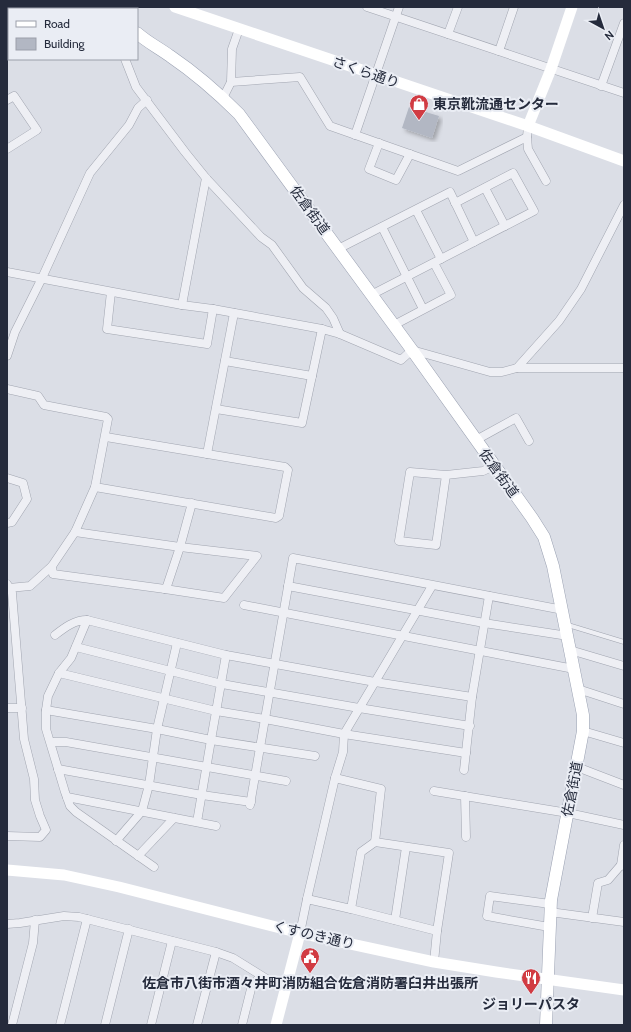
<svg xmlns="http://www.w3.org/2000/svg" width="631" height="1032" viewBox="0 0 631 1032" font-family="Cabin,'Noto Sans JP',sans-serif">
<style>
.building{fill:#b2b7c3;filter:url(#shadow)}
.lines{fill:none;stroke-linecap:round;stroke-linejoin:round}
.lane-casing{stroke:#a1a5b0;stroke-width:5}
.street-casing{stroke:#a1a5b0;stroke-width:9}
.primary-casing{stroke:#9aa1b2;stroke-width:13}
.lane{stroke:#eeeff4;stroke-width:4}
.street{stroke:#eeeff4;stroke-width:8}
.secondary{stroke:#fff;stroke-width:11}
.primary{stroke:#fff;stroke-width:12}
.labels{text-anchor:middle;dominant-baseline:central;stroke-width:4;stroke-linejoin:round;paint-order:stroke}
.street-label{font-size:14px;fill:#252b3c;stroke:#eaedf4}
.poi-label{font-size:14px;font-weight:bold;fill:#252b3c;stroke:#eaedf4}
</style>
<defs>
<filter id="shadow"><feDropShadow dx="3" dy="3" stdDeviation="2" flood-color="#0004"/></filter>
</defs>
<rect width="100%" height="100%" fill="#dbdee6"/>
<path class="building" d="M409 107 439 116 432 138 402 128Z"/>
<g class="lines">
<g class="lane-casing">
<path id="lane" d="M568 625 624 642"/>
</g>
<g class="street-casing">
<g id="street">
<path d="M104 7V9"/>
<path d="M367 7 624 93"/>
<path d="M128 9 129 7"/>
<path d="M448 34 458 7"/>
<path d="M499 51 514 7"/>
<path d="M125 59 136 87 185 152 206 178 261 237 272 245 303 288 326 308 333 318 340 334"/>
<path d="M231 82 300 77 330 126 458 171 527 137 528 126"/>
<path d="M601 86 624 23"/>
<path d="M223 98 231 82 232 49 239 29"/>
<path d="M7 100 14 96 37 130 7 149"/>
<path d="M355 135 399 7"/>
<path d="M527 137 528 149 546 181"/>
<path d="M379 143 369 169 396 180 410 154"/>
<path d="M485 188 505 226"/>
<path d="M416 210 441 259"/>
<path d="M382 227 423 309"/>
<path d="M338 249 450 192 474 242"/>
<path d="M7 272 182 305 213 309 322 329 340 334 401 360 412 350 490 372H502L517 368 559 321 581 289 624 205"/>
<path d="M111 292 107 329 207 344 213 309"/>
<path d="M371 295 534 211 513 173 455 203"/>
<path d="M182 305 206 178"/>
<path d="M394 325 451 295 434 263"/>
<path d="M7 356 15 332 42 278 90 173 129 125 138 108 147 100"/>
<path d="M225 361 312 376"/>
<path d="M517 368H624"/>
<path d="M7 389 38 396 44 405 106 417 108 419 95 487 75 532 52 566 53 574 165 589 167 586 180 547 192 503"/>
<path d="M216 409 302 423 322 329"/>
<path d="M476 440 516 418 529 441"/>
<path d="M207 454 234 313"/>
<path d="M446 475 436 545 399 541 410 472 446 475 483 471 494 466"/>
<path d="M7 478 23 483 27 499 12 522 7 523"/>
<path d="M95 487 276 518 279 516 288 470 285 467 106 437"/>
<path d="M75 532 180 547 257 556 224 598 165 589"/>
<path d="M7 584 12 593 24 739 34 779 35 800 40 816 46 830 40 837 7 836"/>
<path d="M288 586 484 623 568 636"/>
<path d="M9 588 30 586 52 566"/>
<path d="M244 605 574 669"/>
<path d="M87 620 226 655 375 682 472 697"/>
<path d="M55 635C64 628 74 620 87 620L71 658 59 673 48 696 46 710V729L65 792 70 806 76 812 154 867"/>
<path d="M76 647 222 684 359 708 470 726"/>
<path d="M570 650 624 666"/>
<path d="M59 673 216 711 265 719 344 734 466 753"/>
<path d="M578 689 624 704"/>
<path d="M7 708H22"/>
<path d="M46 710 157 729 211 740 315 756"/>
<path d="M583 731 624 743"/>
<path d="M51 742H66L286 781"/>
<path d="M577 767 624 785"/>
<path d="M58 769 202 795 251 802"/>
<path d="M464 770 472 697 489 596"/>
<path d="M335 778 381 789 375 842 449 853 437 931 434 962"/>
<path d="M434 791 568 813 624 825"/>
<path d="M465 796 466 837"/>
<path d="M67 797 216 826"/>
<path d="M250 805 293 558 563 610"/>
<path d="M197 822 211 740 226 655"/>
<path d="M116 841 142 811 149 785 157 729 177 643"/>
<path d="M138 856 174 818"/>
<path d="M621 865 624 845"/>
<path d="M307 899 351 909 361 852 375 842"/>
<path d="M351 909 437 931"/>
<path d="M550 912 624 922"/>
<path d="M592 918 598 883 608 880 621 865 624 866"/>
<path d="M395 920 406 847"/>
<path d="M7 924 20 923 64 916 79 917 216 952 233 958 270 981 286 985"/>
<path d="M549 927 487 916 490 896 550 904"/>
<path d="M300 933 307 899 335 778 343 752 344 734 432 586"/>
<path d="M12 1025 33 943 35 920"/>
<path d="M60 1025 87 919"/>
<path d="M105 1025 129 929"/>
<path d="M151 1025 172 941"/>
<path d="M197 1025 216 952"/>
<path d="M242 1025 251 989 260 976"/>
</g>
</g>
<g class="primary-casing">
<g id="primary">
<path d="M114 7 115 9"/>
<path d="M137 33C147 42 159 48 170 56 195 73 218 93 239 114L412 350 532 518 544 537 553 566 583 715V731L551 900 546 1025"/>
</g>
</g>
<use href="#lane" class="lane"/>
<use href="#street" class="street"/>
<g class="secondary">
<path d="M175 7 528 126 624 161"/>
<path d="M528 126 551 69 572 7"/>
<path d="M7 870 64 875 119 887 300 933 434 962 496 972 624 990"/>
<path d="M276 1025 300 933"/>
</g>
<use href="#primary" class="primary"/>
</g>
<defs>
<g id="shop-pin" transform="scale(1)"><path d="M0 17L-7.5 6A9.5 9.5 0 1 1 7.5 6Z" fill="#d13b42" stroke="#eaedf4"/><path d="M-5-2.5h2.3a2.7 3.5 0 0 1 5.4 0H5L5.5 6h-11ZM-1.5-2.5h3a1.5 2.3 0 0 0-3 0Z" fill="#fff"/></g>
<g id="civic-pin" transform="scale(1)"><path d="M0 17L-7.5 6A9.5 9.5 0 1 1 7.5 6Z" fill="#d13b42" stroke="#eaedf4"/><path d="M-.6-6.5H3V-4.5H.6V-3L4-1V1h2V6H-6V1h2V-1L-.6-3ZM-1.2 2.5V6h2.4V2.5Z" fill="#fff"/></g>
<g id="restaurant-pin" transform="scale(1)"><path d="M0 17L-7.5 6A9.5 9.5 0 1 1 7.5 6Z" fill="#d13b42" stroke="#eaedf4"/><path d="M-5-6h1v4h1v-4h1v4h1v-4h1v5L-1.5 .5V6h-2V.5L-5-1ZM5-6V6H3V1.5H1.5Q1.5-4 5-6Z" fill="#fff"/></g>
</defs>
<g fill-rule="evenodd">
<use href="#shop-pin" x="419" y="104"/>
<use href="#civic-pin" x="310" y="957"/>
<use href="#restaurant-pin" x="531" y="978"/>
</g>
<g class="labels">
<g class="street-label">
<text transform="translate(366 72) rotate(19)">さくら通り</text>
<text transform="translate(310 210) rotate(54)">佐倉街道</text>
<text transform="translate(499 473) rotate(54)">佐倉街道</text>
<text transform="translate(572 789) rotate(-79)">佐倉街道</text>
<text transform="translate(314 935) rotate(13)">くすのき通り</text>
</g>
<g class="poi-label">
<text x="433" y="104" text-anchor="start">東京靴流通センター</text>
<text x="310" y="983">佐倉市八街市酒々井町消防組合佐倉消防署臼井出張所</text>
<text x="531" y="1004">ジョリーパスタ</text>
</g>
</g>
<rect width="631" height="1032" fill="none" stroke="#252b3c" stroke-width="16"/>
<rect x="8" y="8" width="130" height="52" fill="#eaedf4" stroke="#9b9faa"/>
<rect x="16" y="21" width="20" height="6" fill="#ffffff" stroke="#9b9faa"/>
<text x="44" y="28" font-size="12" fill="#252b3c">Road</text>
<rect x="16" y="38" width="20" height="12" fill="#b2b7c3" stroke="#9b9faa"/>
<text x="44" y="48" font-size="12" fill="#252b3c">Building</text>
<g transform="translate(603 28) rotate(140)" stroke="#eaedf4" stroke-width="3" paint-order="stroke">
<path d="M0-3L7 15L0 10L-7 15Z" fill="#252b3c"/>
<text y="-6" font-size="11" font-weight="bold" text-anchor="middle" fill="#252b3c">N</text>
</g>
</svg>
